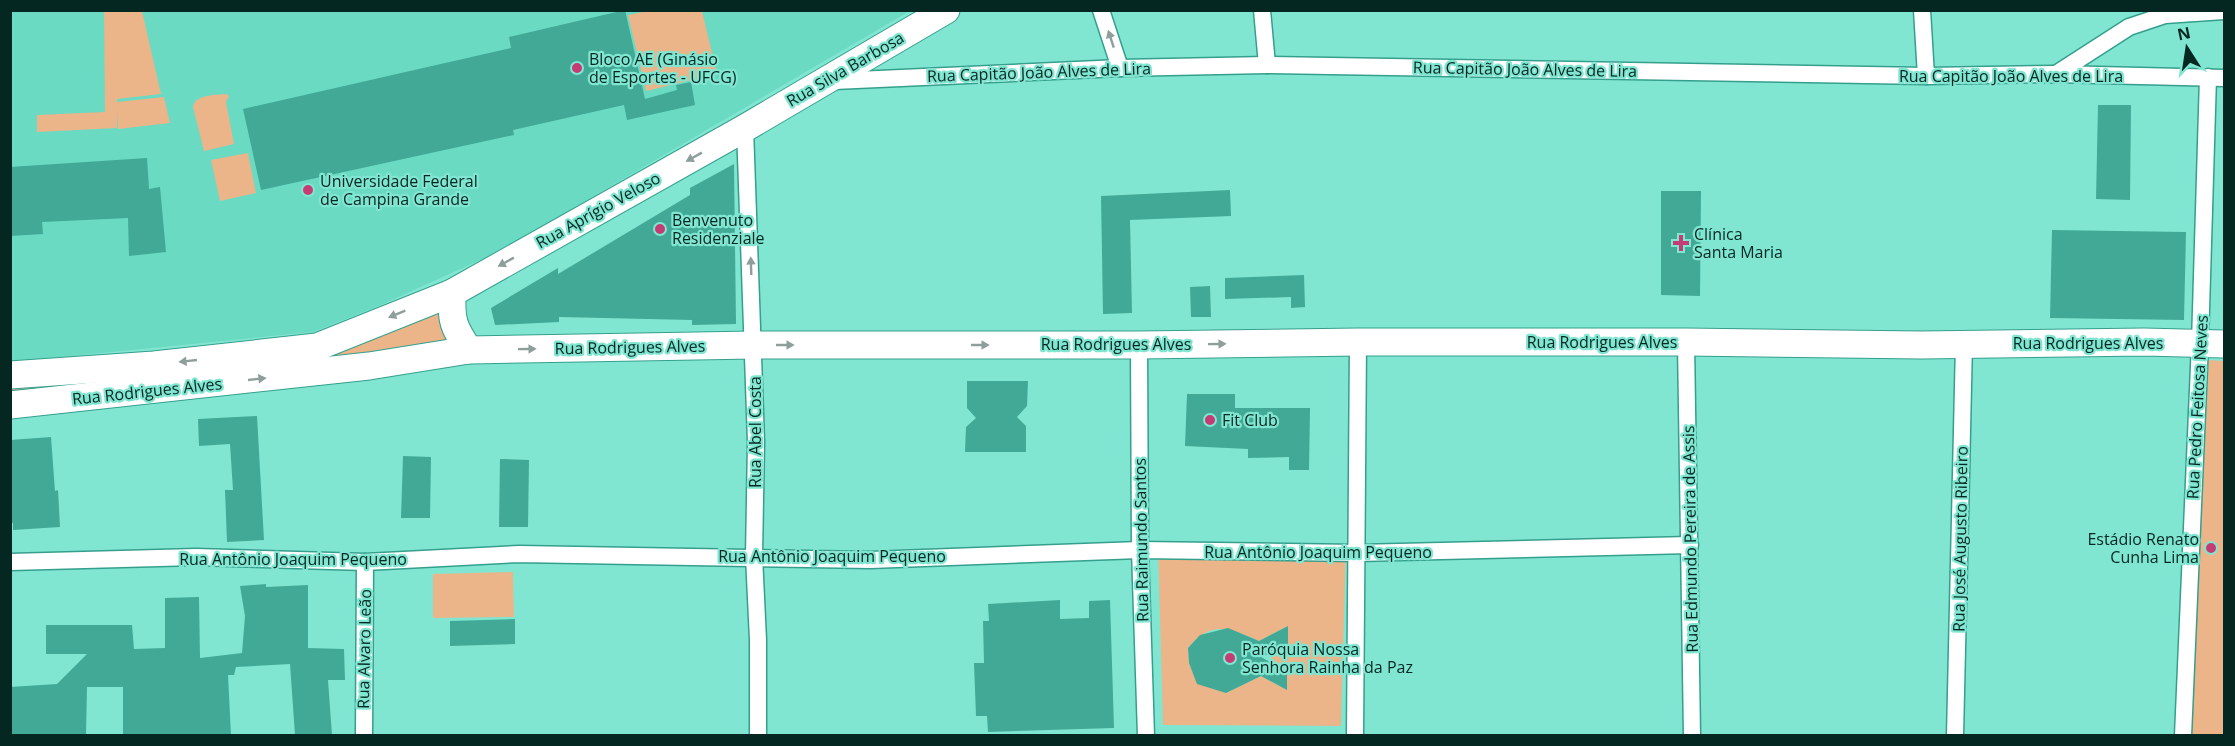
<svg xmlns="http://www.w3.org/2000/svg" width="2235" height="746" viewBox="0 0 2235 746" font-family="'Open Sans',sans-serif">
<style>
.built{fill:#6adac3}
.green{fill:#ebb489;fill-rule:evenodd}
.building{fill:#41a996}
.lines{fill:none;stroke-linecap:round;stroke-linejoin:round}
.street-casing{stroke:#349f8d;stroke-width:19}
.primary-casing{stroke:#349f8d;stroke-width:29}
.street{stroke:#fff;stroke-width:16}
.primary{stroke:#fff;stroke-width:27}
.oneway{fill:#8e9e9b}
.poi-dot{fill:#c53c75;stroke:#81e6d1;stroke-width:2}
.labels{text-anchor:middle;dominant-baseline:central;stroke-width:4.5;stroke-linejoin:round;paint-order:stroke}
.poi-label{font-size:16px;fill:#052721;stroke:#81e6d1;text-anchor:start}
.street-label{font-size:16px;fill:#052721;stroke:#81e6d1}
</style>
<rect width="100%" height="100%" fill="#81e6d1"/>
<path class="built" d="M11 11H910L498 252 381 305 313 332 11 362Z"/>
<g class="green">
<path d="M104 11H142L161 94 117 99V102L164 97 170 123 118 129 117 112V128L37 132V115L105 112Z"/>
<path d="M648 11H702L717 74 646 91 628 15Z"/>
<path d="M227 94 229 96 226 102 234 144 204 151 193 107C195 94 216 95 227 94Z"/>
<path d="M248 153 256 193 220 201 211 160Z"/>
<path d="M439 303 457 344 11 398V380L317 351Z"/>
<path d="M2207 360 2224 361V735L2188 736Z"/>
<path d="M1158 545H1346L1341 726 1163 725ZM1288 626 1271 653V663L1287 672V690L1261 676 1226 693 1197 683 1189 663 1188 648C1212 620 1229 628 1259 641Z"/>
<path d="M513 572 514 617 433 618V574Z"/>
</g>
<g class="building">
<path d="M625 10 645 99 677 90 676 85 691 82 695 105 627 120 624 105 513 130 514 135 261 190 243 109 511 48 509 37Z"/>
<path d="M2098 105H2131L2130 200 2096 199Z"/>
<path d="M147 158 149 189 160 187 166 252 129 256 128 218 42 222 43 234 10 236V167Z"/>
<path d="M734 164 736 324 692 325V320L559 317V322L495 325 491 308 558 268V274L690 195V188Z"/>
<path d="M1230 190 1231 216 1130 220 1132 313 1103 314 1101 196Z"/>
<path d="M1661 191H1701L1700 296 1661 295Z"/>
<path d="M2052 230 2186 232 2184 320 2050 318Z"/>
<path d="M1304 275 1305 307 1291 308V297L1225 299V278Z"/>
<path d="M1210 286 1211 317H1191L1190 287Z"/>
<path d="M967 381H1028L1027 406 1017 417 1026 426V452H965L966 427 976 418 967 408Z"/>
<path d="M1187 394H1235V408H1310L1309 470H1289V457L1248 458V449L1185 446Z"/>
<path d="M257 416 264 540 227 542 225 490H233L230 444 199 446 198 419Z"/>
<path d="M51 437 55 491 58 490 60 527 13 530V523H10V440Z"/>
<path d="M403 456 431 457 430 518H401Z"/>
<path d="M500 459 529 460 528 527H499Z"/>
<path d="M266 584V587L308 585V648L344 649 345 680H328L332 735H295L290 664 236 667 234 675H228L231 735H123V687H87L86 735H10V687L57 684 87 654H46V625H132L134 649 165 648V598L199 597 200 658 242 653 245 616 240 586Z"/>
<path d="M1060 600V619L1089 618V601L1110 600 1114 728 988 732 987 716H976L974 663H984L983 621H989L988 604Z"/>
<path d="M515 619V644L450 646V621Z"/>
<path d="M1288 626V646L1261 657 1287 672V690L1261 676 1226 693 1197 684 1189 663 1188 648 1200 635 1228 628 1259 641Z"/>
</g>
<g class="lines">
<g class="street-casing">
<g id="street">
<path d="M1101 10 1120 68"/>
<path d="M1262 10 1267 65"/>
<path d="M1922 10 1926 76"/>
<path d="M2056 74 2129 27 2165 15 2224 11"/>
<path d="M834 81 1120 68 1267 65 1926 76 2056 74 2224 78"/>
<path d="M745 128 756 442 754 556 758 640V736"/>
<path d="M1686 342 1692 736"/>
<path d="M1139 345 1140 550 1146 736"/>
<path d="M10 562 196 557 365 562 519 554 870 560 1140 550 1357 553 1690 545"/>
<path d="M364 736 365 562"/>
<path d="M1355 736 1358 342"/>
<path d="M1955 736 1964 343"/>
<path d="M2183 736 2200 343 2208 77"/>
</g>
</g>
<g class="primary-casing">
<g id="primary">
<path d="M452 293C451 320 453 327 469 350"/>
<path d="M10 375 154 365 317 347 452 293 745 128 946 10"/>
<path d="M10 405 369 366 469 350 754 345H1139L1358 342H1686L1921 345 2144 342 2224 344"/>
</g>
</g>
<use href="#street" class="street"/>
<use href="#primary" class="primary"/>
</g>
<defs><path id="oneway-solid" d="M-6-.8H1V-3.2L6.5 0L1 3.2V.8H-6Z" transform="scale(1.5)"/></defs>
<g class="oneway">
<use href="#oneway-solid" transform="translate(1111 39) rotate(-108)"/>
<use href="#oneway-solid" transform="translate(694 157) rotate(151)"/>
<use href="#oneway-solid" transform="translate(506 262) rotate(151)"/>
<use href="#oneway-solid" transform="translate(751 266) rotate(-92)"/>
<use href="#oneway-solid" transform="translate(397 314) rotate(158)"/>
<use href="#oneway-solid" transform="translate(1217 344) rotate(-1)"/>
<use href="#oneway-solid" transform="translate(785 345)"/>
<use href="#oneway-solid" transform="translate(980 345)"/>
<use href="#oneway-solid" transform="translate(527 349) rotate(-1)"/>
<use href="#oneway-solid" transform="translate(188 361) rotate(174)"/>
<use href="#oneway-solid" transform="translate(257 379) rotate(-6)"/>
</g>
<g class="poi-dot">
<circle cx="577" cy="68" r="6"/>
<circle cx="308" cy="190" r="6"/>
<circle cx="660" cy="229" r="6"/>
<path d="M1678 234h6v6h6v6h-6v6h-6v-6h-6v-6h6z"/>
<circle cx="1210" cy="420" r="6"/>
<circle cx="2211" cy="548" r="6"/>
<circle cx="1230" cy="658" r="6"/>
</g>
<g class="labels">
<g class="poi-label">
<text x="589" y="59">Bloco AE (Ginásio<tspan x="589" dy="18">de Esportes - UFCG)</tspan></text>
<text x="320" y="181">Universidade Federal<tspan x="320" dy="18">de Campina Grande</tspan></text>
<text x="672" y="220">Benvenuto<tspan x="672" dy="18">Residenziale</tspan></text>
<text x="1694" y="234">Clínica<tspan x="1694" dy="18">Santa Maria</tspan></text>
<text x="1222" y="420">Fit Club</text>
<text x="2199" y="539" text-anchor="end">Estádio Renato<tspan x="2199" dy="18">Cunha Lima</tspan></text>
<text x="1242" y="649">Paróquia Nossa<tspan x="1242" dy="18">Senhora Rainha da Paz</tspan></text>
</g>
<g class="street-label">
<text transform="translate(845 69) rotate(-30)">Rua Silva Barbosa</text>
<text transform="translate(1525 69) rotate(1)">Rua Capitão João Alves de Lira</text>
<text transform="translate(1039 72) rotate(-2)">Rua Capitão João Alves de Lira</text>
<text x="2011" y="76">Rua Capitão João Alves de Lira</text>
<text transform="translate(598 210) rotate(-29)">Rua Aprígio Veloso</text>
<text x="1602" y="342">Rua Rodrigues Alves</text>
<text x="2088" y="343">Rua Rodrigues Alves</text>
<text x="1116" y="344">Rua Rodrigues Alves</text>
<text transform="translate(630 347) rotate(-1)">Rua Rodrigues Alves</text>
<text transform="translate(147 391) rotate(-6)">Rua Rodrigues Alves</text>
<text transform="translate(2197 407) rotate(-87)">Rua Pedro Feitosa Neves</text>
<text transform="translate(755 432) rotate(-90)">Rua Abel Costa</text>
<text transform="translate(1690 539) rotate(-91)">Rua Edmundo Pereira de Assis</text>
<text transform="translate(1960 539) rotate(-89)">Rua José Augusto Ribeiro</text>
<text transform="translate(1141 540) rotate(-91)">Rua Raimundo Santos</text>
<text x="1318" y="552">Rua Antônio Joaquim Pequeno</text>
<text x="832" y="556">Rua Antônio Joaquim Pequeno</text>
<text x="293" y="559">Rua Antônio Joaquim Pequeno</text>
<text transform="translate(364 649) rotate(-89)">Rua Alvaro Leão</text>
</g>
</g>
<rect width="2235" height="746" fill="none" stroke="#052721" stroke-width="24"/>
<g transform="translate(2187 48) rotate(348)" stroke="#81e6d1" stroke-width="4.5" paint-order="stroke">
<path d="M0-4.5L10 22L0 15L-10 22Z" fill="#052721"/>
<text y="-9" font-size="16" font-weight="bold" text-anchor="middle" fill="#052721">N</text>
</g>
</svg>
